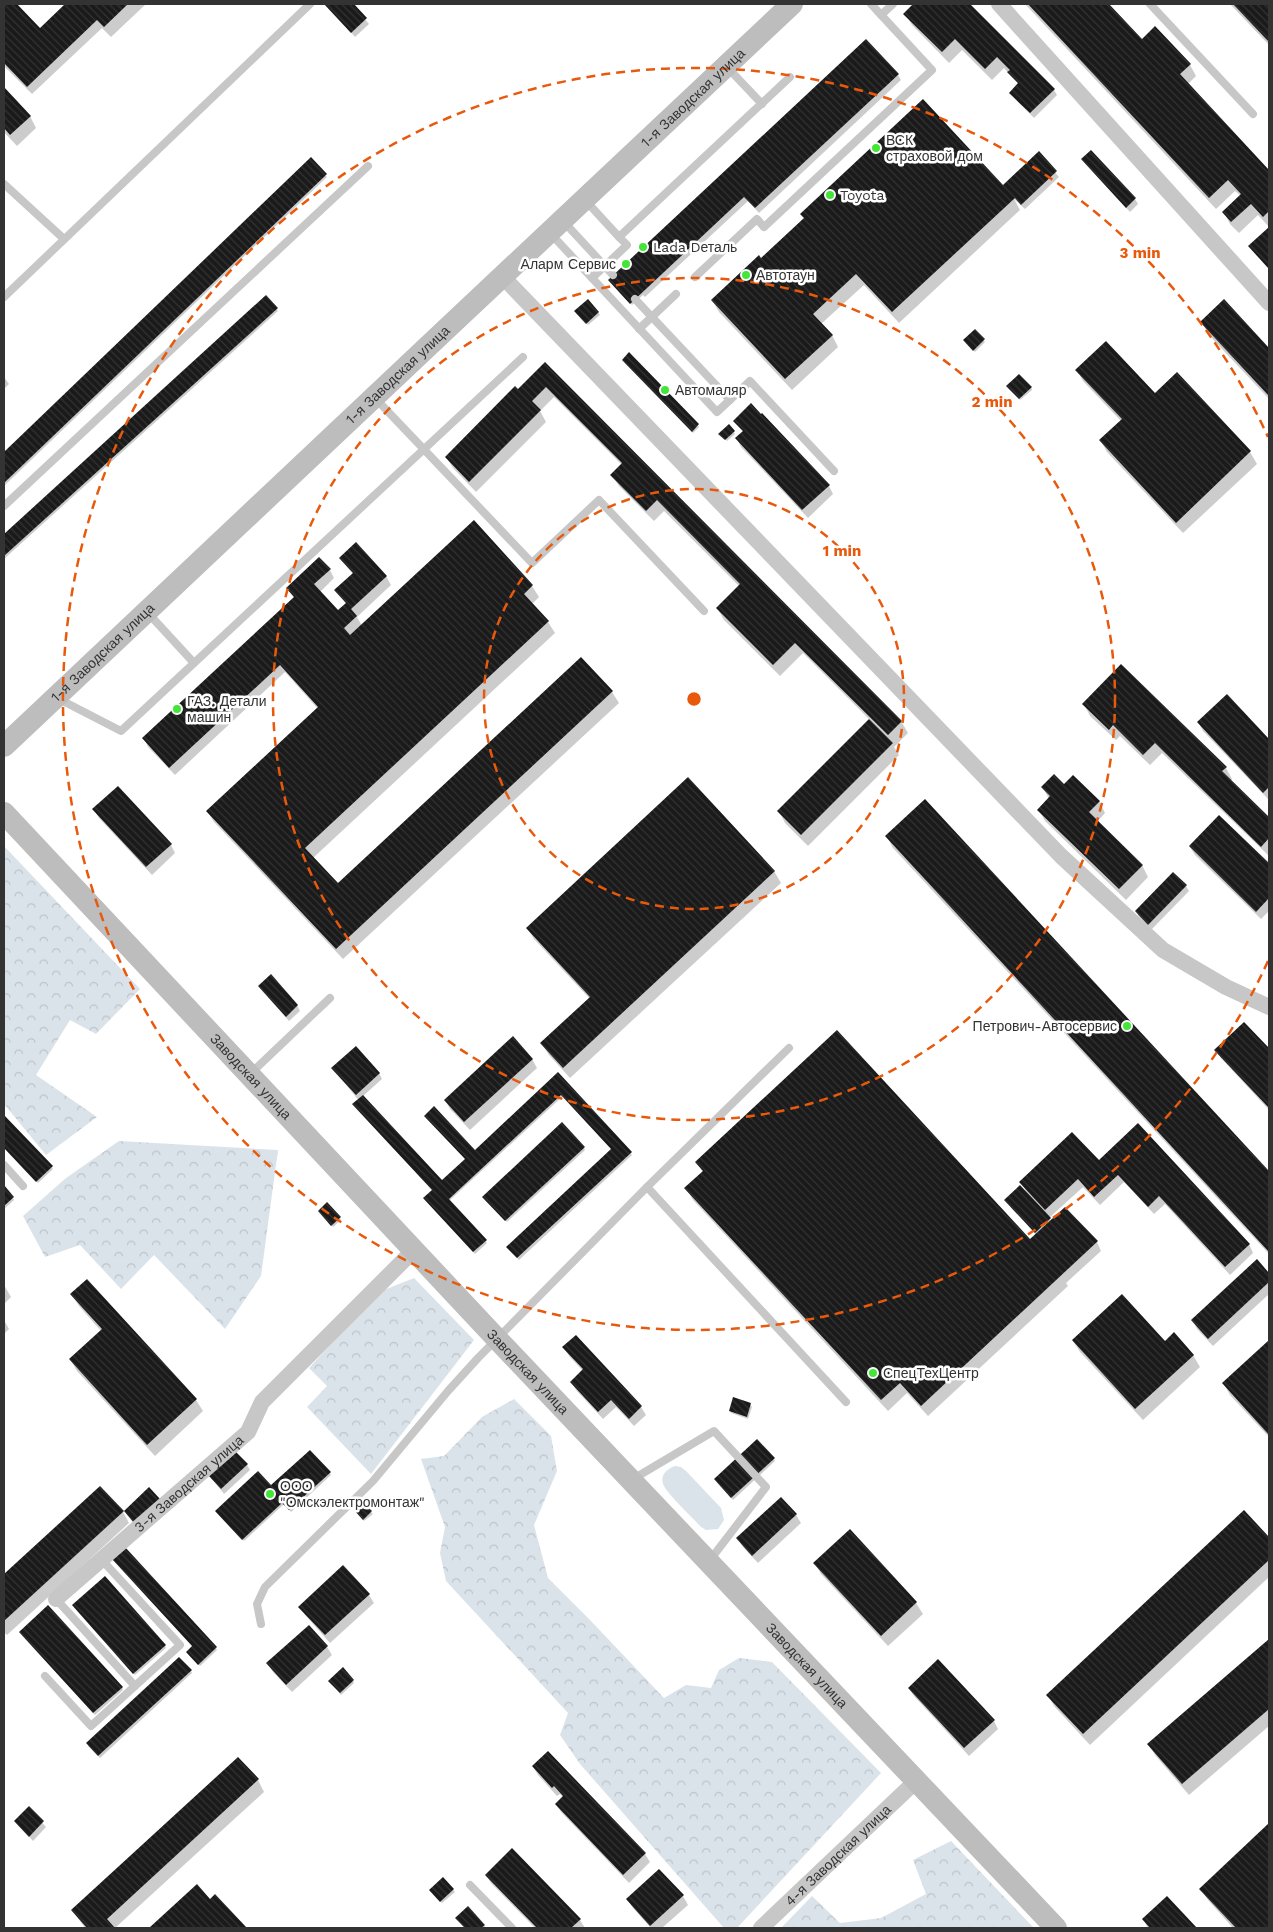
<svg xmlns="http://www.w3.org/2000/svg" width="1273" height="1932" viewBox="0 0 1273 1932" font-family="'Work Sans',sans-serif">
<style>
.green{fill:#dbe3ea}
.forest{fill:url(#forest-crowns)}
.shadow{fill:#0003}
.building{fill:url(#building-back-hatch)}
.lines{fill:none;stroke-linecap:round;stroke-linejoin:round}
.lane{stroke:#c7c7c7;stroke-width:8}
.street{stroke:#c7c7c7;stroke-width:16}
.secondary{stroke:#bdbdbd;stroke-width:22}
.ring{fill:none;stroke:#e8590c;stroke-width:2.5;stroke-dasharray:9 6}
.poi-dot{fill:#43e539;stroke:#fff;stroke-width:2}
.labels{text-anchor:middle;dominant-baseline:central;stroke-width:5;stroke-linejoin:round;paint-order:stroke}
.street-label{font-size:14px;fill:#333;stroke:#fff}
.poi-label{font-size:14px;fill:#333;stroke:#fff;text-anchor:start}
.centre{fill:#e8590c;stroke:#fff;stroke-width:2.5}
.ring-label{font-size:15px;text-anchor:middle;font-weight:bold;fill:#e8590c;stroke:#fff;stroke-width:5;stroke-linejoin:round;paint-order:stroke}
</style>
<defs>
<pattern id="forest-crowns" width="20" height="18" patternUnits="userSpaceOnUse" patternTransform="scale(1.25)"><rect width="20" height="18" fill="#dbe3ea"/><path d="M2 6a3 3 0 1 1 6 0M12 15a3 3 0 1 1 6 0" fill="none" stroke="#bcc3c9"/></pattern>
<pattern id="building-back-hatch" width="6" height="6" patternUnits="userSpaceOnUse" patternTransform="scale(1.25)"><rect width="6" height="6" fill="#1a1a1a"/><path d="M-1 5l2 2M0 0l6 6M5-1l2 2" fill="none" stroke="#333"/></pattern>
</defs>
<rect width="100%" height="100%" fill="#fff"/>
<path class="green" d="M675 1466 681 1467 686 1471 721 1508 724 1520 718 1529 706 1530 701 1527C693 1518 667 1494 663 1484 660 1475 667 1469 675 1466Z"/>
<g class="forest">
<path d="M4 846 140 989 96 1034 70 1020 36 1075 97 1117 46 1155 4 1104Z"/>
<path d="M119 1141 278 1150 261 1276 225 1329 154 1255 121 1289 80 1245 45 1257 23 1216 66 1178Z"/>
<path d="M414 1278 474 1340 371 1474 307 1407 327 1386 309 1368 379 1292Z"/>
<path d="M514 1399 551 1436 557 1471 534 1525 548 1578 590 1620 664 1698 686 1685 711 1688 719 1670 739 1658 772 1662 881 1773 737 1928H724L580 1764 560 1735 568 1713 446 1581 440 1553 445 1527 421 1459 444 1456 482 1417Z"/>
<path d="M951 1841 1034 1928H781L812 1896 840 1923 881 1918 926 1894 913 1860Z"/>
</g>
<g class="shadow">
<path d="M4 4H15L40 30 67 4H146L111 37 102 28 32 94 4 66Z"/>
<path d="M326 4H352L369 24 355 37Z"/>
<path d="M915 4H968L1054 90 1057 95 1034 118 1014 98 1011 93 1019 85 1004 68 992 80 962 50 949 63 912 25 905 14Z"/>
<path d="M1025 4H1107L1142 41 1190 65 1196 76 1188 84 1269 172V227L1258 215 1239 233 1230 224 1224 212 1241 196 1235 191 1216 209Z"/>
<path d="M1230 4H1269V45Z"/>
<path d="M898 75 901 80 759 213 748 201 645 297 643 295 632 305 611 282Z"/>
<path d="M4 89 30 116 36 128 17 146 4 132Z"/>
<path d="M1039 153 1059 177 1025 209 1014 199 1020 210 899 323 864 285 821 324 832 335 838 347 792 390 719 312 712 300 761 260 1006 191Z"/>
<path d="M311 159 327 177 4 486V453Z"/>
<path d="M1082 160 1135 199 1138 204 1130 212Z"/>
<path d="M1269 228V269L1250 246Z"/>
<path d="M266 297 278 311 4 559V535Z"/>
<path d="M1224 301 1269 350V399L1208 334 1202 322Z"/>
<path d="M598 312 600 315 588 325 577 313Z"/>
<path d="M975 330 985 342 975 352 966 342Z"/>
<path d="M629 354 698 425 699 427 693 433 624 362Z"/>
<path d="M545 364 901 721 908 733 894 747 899 755 808 846 785 823 779 811 870 720 803 653 780 676 724 620 717 608 739 586 664 511 654 521 619 486 612 475 622 465 554 397 540 411 546 422 476 492 453 468 446 457Z"/>
<path d="M1077 370 1155 394 1177 374 1250 452 1257 464 1183 533 1107 452 1101 441 1121 421 1083 381Z"/>
<path d="M4 377 9 384 4 389Z"/>
<path d="M1031 387 1032 390 1020 400 1009 389Z"/>
<path d="M734 421 829 486 833 494 808 518 741 447 737 439 743 432Z"/>
<path d="M733 431 735 434 727 441 721 436Z"/>
<path d="M340 558 386 576 391 585 357 617 362 626 532 586 539 597 532 604 548 622 555 633 313 858 338 885 581 658 612 692 619 703 343 959 214 822 207 811 318 709 285 672 175 775 148 747 144 738 294 598 288 588 330 570 334 578 320 592 337 611 347 605 336 590 353 574Z"/>
<path d="M1227 696 1269 741V800L1203 731 1198 722Z"/>
<path d="M1084 704 1226 768 1232 779 1231 781 1269 818V856L1162 753 1150 765 1120 736 1116 740 1090 716Z"/>
<path d="M1064 785 1099 801 1105 813 1097 822 1142 865 1148 877 1126 900 1045 821 1039 810 1049 799 1043 788Z"/>
<path d="M925 801 1269 1173V1254L893 848 887 837Z"/>
<path d="M94 809 171 845 175 853 152 875 99 818Z"/>
<path d="M1219 816 1269 865V911L1261 919 1195 855 1190 847Z"/>
<path d="M774 871 781 883 570 1078 549 1055 542 1044 590 999 534 939 527 928Z"/>
<path d="M1186 886 1189 891 1152 929 1139 917 1136 911Z"/>
<path d="M259 987 297 1005 300 1011 289 1021Z"/>
<path d="M1244 1023 1269 1050V1110L1221 1058 1216 1050Z"/>
<path d="M532 1059 537 1068 470 1130 450 1109 445 1100Z"/>
<path d="M333 1069 379 1073 382 1079 363 1096 442 1182 558 1074 632 1155 519 1260 509 1249 612 1149 563 1096 449 1201 487 1243 475 1254 426 1200 433 1191Z"/>
<path d="M4 1117 53 1169 38 1183 4 1147Z"/>
<path d="M584 1148 585 1150 507 1222 485 1199Z"/>
<path d="M697 1162 1034 1245 1036 1235 1006 1200 1027 1193 1021 1182 1098 1162 1249 1244 1253 1253 1230 1275 1165 1204 1154 1214 1124 1182 1100 1205 1083 1187 1049 1218 1051 1222 1097 1242 1101 1251 1066 1283 1068 1286 928 1416 907 1393 888 1411 693 1200 686 1188 703 1173Z"/>
<path d="M4 1187 14 1200 4 1209Z"/>
<path d="M321 1213 340 1218 341 1220 333 1227Z"/>
<path d="M1257 1261 1269 1275V1294L1213 1346 1197 1329 1193 1321Z"/>
<path d="M87 1281 196 1400 203 1411 155 1456 77 1371 70 1359 101 1331 79 1306 72 1295Z"/>
<path d="M4 1285 11 1297 4 1304Z"/>
<path d="M4 1320 9 1329 4 1334Z"/>
<path d="M576 1337 641 1407 646 1415 634 1426 616 1407 603 1419 576 1390 571 1382 583 1371 569 1356 564 1348Z"/>
<path d="M1073 1341 1164 1342 1193 1355 1200 1367 1143 1420 1080 1352Z"/>
<path d="M1269 1341V1437L1230 1395 1224 1384Z"/>
<path d="M750 1404 752 1407 748 1419 731 1413 730 1411Z"/>
<path d="M774 1459 775 1461 733 1500 717 1482Z"/>
<path d="M247 1465 250 1470 224 1494 210 1476Z"/>
<path d="M330 1473 331 1475 291 1512 284 1504 244 1541 218 1513 271 1487Z"/>
<path d="M100 1487 123 1512 129 1523 7 1635 4 1632V1576Z"/>
<path d="M356 1512H371L373 1514 364 1521Z"/>
<path d="M1244 1512 1269 1539V1577L1090 1745 1054 1706 1048 1695Z"/>
<path d="M796 1515 801 1523 758 1563 743 1547 738 1539Z"/>
<path d="M850 1531 916 1603 923 1614 888 1646 821 1574 815 1563Z"/>
<path d="M369 1595 374 1603 330 1643 305 1615 300 1607Z"/>
<path d="M75 1608 165 1646 166 1648 135 1675Z"/>
<path d="M22 1635 122 1687 123 1690 95 1715Z"/>
<path d="M1269 1641V1726L1189 1795 1155 1755 1149 1744Z"/>
<path d="M193 1647 216 1648 217 1650 200 1666 189 1655Z"/>
<path d="M327 1647 332 1655 292 1692 273 1672 268 1664Z"/>
<path d="M191 1671 192 1673 100 1758 88 1746Z"/>
<path d="M353 1681 354 1683 341 1695 331 1683Z"/>
<path d="M909 1688 994 1721 998 1729 969 1756 914 1696Z"/>
<path d="M548 1752 645 1854 650 1862 629 1883 561 1812 556 1804 563 1797 560 1794 557 1796 538 1775 533 1767Z"/>
<path d="M238 1759 258 1780 264 1792 115 1928H85L72 1910Z"/>
<path d="M29 1808 46 1827 33 1841 15 1821Z"/>
<path d="M1269 1825V1928H1233L1208 1900 1201 1889Z"/>
<path d="M486 1875 580 1920 585 1928H535L491 1883Z"/>
<path d="M443 1878 455 1892 442 1903 432 1892Z"/>
<path d="M197 1886 210 1901 215 1896 245 1928H151Z"/>
<path d="M683 1896 688 1905 662 1928H651L633 1908 628 1900Z"/>
<path d="M1167 1897 1196 1928H1148L1143 1919Z"/>
<path d="M457 1918 484 1925 486 1928H464Z"/>
</g>
<g class="building">
<path d="M4 4H17L40 28 65 4H128L104 27 97 20 27 87 4 63Z"/>
<path d="M324 4H354L367 18 351 33Z"/>
<path d="M913 4H970L1055 89 1030 113 1009 93 1018 83 1007 72 1010 70 997 57 985 69 955 39 942 52 903 14Z"/>
<path d="M1028 4H1109L1142 39 1155 26 1191 64 1180 74 1269 170V211L1263 217 1251 204 1231 222 1222 212 1241 194 1228 180 1209 198Z"/>
<path d="M1233 4H1269V42Z"/>
<path d="M866 39 899 74 755 208 744 197 630 304 608 280Z"/>
<path d="M4 87 31 116 10 135 4 128Z"/>
<path d="M923 99 1003 185 1039 151 1057 171 1021 205 1015 198 892 312 856 274 813 314 833 335 785 379 711 300 759 255 761 258 804 218 800 214Z"/>
<path d="M1091 150 1136 198 1126 208 1081 159Z"/>
<path d="M311 157 327 174 4 483V452Z"/>
<path d="M1269 227V269L1248 246Z"/>
<path d="M266 295 278 308 4 556V534Z"/>
<path d="M588 299 599 312 586 324 574 311Z"/>
<path d="M1224 299 1269 348V396L1200 322Z"/>
<path d="M975 329 985 339 973 351 963 340Z"/>
<path d="M1106 341 1155 393 1177 372 1251 451 1176 523 1099 440 1122 419 1075 370Z"/>
<path d="M629 352 699 424 692 432 622 360Z"/>
<path d="M545 362 902 721 888 735 795 643 773 665 716 608 740 584 657 500 646 511 610 475 622 463 546 387 532 401 541 410 469 482 445 457 515 386 518 389Z"/>
<path d="M1019 374 1032 387 1019 399 1006 386Z"/>
<path d="M751 403 761 414 762 413 830 485 802 510 735 438 743 431 733 421Z"/>
<path d="M729 424 735 431 725 440 718 434Z"/>
<path d="M474 520 533 585 524 594 549 621 305 848 338 883 581 657 613 691 336 949 206 811 318 707 280 665 169 768 142 738 294 597 286 588 319 557 331 569 314 584 338 610 346 603 334 590 353 573 339 558 356 542 387 576 351 609 357 616 344 628 350 635Z"/>
<path d="M1121 664 1227 767 1222 771 1269 817V838L1261 847 1155 743 1143 755 1113 725 1109 730 1082 704Z"/>
<path d="M1227 694 1269 739V787L1263 793 1197 722Z"/>
<path d="M869 719 893 743 801 835 777 811Z"/>
<path d="M1054 774 1064 784 1073 775 1100 801 1089 812 1143 865 1119 889 1037 810 1050 796 1041 787Z"/>
<path d="M688 777 775 871 563 1068 540 1043 590 997 526 928Z"/>
<path d="M118 786 172 844 146 867 92 809Z"/>
<path d="M925 799 1269 1171V1252L885 836Z"/>
<path d="M1219 815 1269 863V898L1256 912 1189 846Z"/>
<path d="M1173 872 1187 885 1148 925 1135 911Z"/>
<path d="M271 974 298 1005 286 1017 258 986Z"/>
<path d="M1244 1022 1269 1048V1108L1214 1050Z"/>
<path d="M837 1030 1030 1239 1065 1207 1098 1241 921 1406 900 1383 881 1400 684 1188 703 1171 695 1162Z"/>
<path d="M513 1036 533 1059 464 1122 444 1100Z"/>
<path d="M356 1046 380 1073 356 1095 331 1068Z"/>
<path d="M558 1072 632 1152 517 1258 506 1247 611 1149 561 1095 449 1199 487 1240 473 1252 423 1198 432 1190 352 1104 363 1095 442 1180 465 1159 424 1116 434 1106 475 1150Z"/>
<path d="M4 1115 53 1166 36 1182 4 1148Z"/>
<path d="M562 1122 585 1147 505 1221 482 1197Z"/>
<path d="M1138 1123 1250 1244 1225 1267 1159 1196 1148 1207 1118 1175 1094 1197 1078 1179 1045 1210 1019 1182 1072 1132 1099 1160Z"/>
<path d="M4 1185 14 1197 4 1206Z"/>
<path d="M1020 1185 1051 1218 1035 1233 1004 1200Z"/>
<path d="M327 1202 341 1217 331 1226 318 1211Z"/>
<path d="M1257 1259 1269 1273V1282L1208 1339 1191 1320Z"/>
<path d="M87 1279 197 1399 147 1445 69 1359 102 1329 70 1294Z"/>
<path d="M1122 1294 1165 1341 1174 1332 1194 1355 1135 1409 1072 1340Z"/>
<path d="M576 1335 642 1406 629 1419 611 1400 598 1412 570 1382 583 1369 562 1347Z"/>
<path d="M1269 1340V1435L1222 1383Z"/>
<path d="M733 1397 751 1403 747 1417 729 1411Z"/>
<path d="M757 1439 775 1458 731 1498 714 1479Z"/>
<path d="M310 1450 331 1472 289 1510 282 1503 242 1540 215 1511 258 1471 271 1485Z"/>
<path d="M235 1451 248 1464 221 1489 208 1475Z"/>
<path d="M100 1486 124 1511 4 1621V1574Z"/>
<path d="M149 1487 160 1499 134 1523 124 1511Z"/>
<path d="M781 1497 797 1514 752 1556 736 1538Z"/>
<path d="M363 1501 372 1511 363 1520 354 1510Z"/>
<path d="M1244 1510 1269 1537V1560L1083 1734 1046 1695Z"/>
<path d="M850 1529 917 1602 881 1636 813 1563Z"/>
<path d="M125 1547 217 1647 198 1665 186 1652 192 1646 112 1559Z"/>
<path d="M343 1565 370 1594 325 1635 298 1607Z"/>
<path d="M105 1576 166 1645 133 1674 72 1605Z"/>
<path d="M48 1605 123 1687 93 1713 19 1632Z"/>
<path d="M309 1625 328 1646 286 1685 266 1663Z"/>
<path d="M1269 1639V1709L1182 1784 1147 1744Z"/>
<path d="M179 1657 192 1670 98 1756 86 1743Z"/>
<path d="M938 1659 995 1720 964 1748 908 1688Z"/>
<path d="M343 1667 354 1680 340 1693 328 1681Z"/>
<path d="M548 1751 646 1853 623 1875 555 1804 563 1796 554 1786 552 1788 532 1766Z"/>
<path d="M238 1757 259 1779 107 1919 115 1928H87L71 1910Z"/>
<path d="M29 1806 44 1821 29 1837 14 1821Z"/>
<path d="M1269 1823V1928H1236L1199 1889Z"/>
<path d="M512 1848 581 1919 571 1928H537L485 1875Z"/>
<path d="M659 1869 684 1895 650 1926 626 1899Z"/>
<path d="M443 1877 454 1889 440 1902 429 1890Z"/>
<path d="M197 1884 210 1899 215 1894 247 1928H149Z"/>
<path d="M1167 1896 1197 1928H1150L1142 1919Z"/>
<path d="M468 1906 485 1925 481 1928H465L455 1918Z"/>
</g>
<g class="lines">
<g class="lane">
<path d="M1150 4 1253 114"/>
<path d="M881 15 893 4"/>
<path d="M727 67 762 104"/>
<path d="M4 184 64 239"/>
<path d="M586 201 619 237 790 77"/>
<path d="M564 222 613 275"/>
<path d="M551 234 717 412 750 381 834 471"/>
<path d="M695 277 757 219 764 227 932 70 871 4"/>
<path d="M592 278 627 245 619 237"/>
<path d="M4 297 310 4"/>
<path d="M635 299 730 400"/>
<path d="M639 329 676 294"/>
<path d="M376 399 532 563 599 500 704 611"/>
<path d="M4 506 368 166"/>
<path d="M148 613 194 663"/>
<path d="M57 698 121 731 523 357"/>
<path d="M251 1073 330 998"/>
<path d="M4 1165 23 1186"/>
<path d="M647 1187 846 1402"/>
<path d="M633 1479 714 1431 766 1487 710 1560"/>
<path d="M56 1599 135 1686"/>
<path d="M261 1624 257 1604 265 1587 373 1481 448 1391 478 1358 647 1187 789 1048"/>
<path d="M45 1676 91 1726 180 1645 101 1559"/>
<path d="M470 1885 512 1928"/>
</g>
<g class="street">
<path d="M999 4 1269 303"/>
<path d="M503 277 1061 856 1163 950 1226 987 1269 1007"/>
<path id="s1" d="M56 1599 248 1432 262 1402 414 1250"/>
<path id="s2" d="M761 1928 916 1781"/>
</g>
<g class="secondary">
<path id="s3" d="M4 746C265 497 530 252 792 4"/>
<path id="s4" d="M4 813 497 1339 1056 1928"/>
</g>
</g>
<g class="ring">
<circle cx="694" cy="699" r="210"/>
<circle cx="694" cy="699" r="421"/>
<path d="M1268 961A631 631 0 1 1 1268 437"/>
</g>
<g class="poi-dot">
<circle cx="876" cy="148" r="5"/>
<circle cx="830" cy="195" r="5"/>
<circle cx="643" cy="247" r="5"/>
<circle cx="626" cy="264" r="5"/>
<circle cx="746" cy="275" r="5"/>
<circle cx="665" cy="390" r="5"/>
<circle cx="177" cy="709" r="5"/>
<circle cx="1127" cy="1026" r="5"/>
<circle cx="873" cy="1373" r="5"/>
<circle cx="270" cy="1494" r="5"/>
</g>
<g class="labels">
<g class="street-label">
<text stroke="none"><textPath href="#s3" startOffset="946">1-я Заводская улица</textPath></text>
<text stroke="none"><textPath href="#s3" startOffset="541">1-я Заводская улица</textPath></text>
<text stroke="none"><textPath href="#s3" startOffset="136">1-я Заводская улица</textPath></text>
<text stroke="none"><textPath href="#s4" startOffset="361">Заводская улица</textPath></text>
<text stroke="none"><textPath href="#s4" startOffset="766">Заводская улица</textPath></text>
<text stroke="none"><textPath href="#s1" startOffset="176">3-я Заводская улица</textPath></text>
<text stroke="none"><textPath href="#s4" startOffset="1171">Заводская улица</textPath></text>
<text stroke="none"><textPath href="#s2" startOffset="106">4-я Заводская улица</textPath></text>
</g>
<g class="poi-label">
<text x="886" y="140">ВСК<tspan x="886" dy="16">страховой дом</tspan></text>
<text x="840" y="195">Toyota</text>
<text x="653" y="247">Lada Dеталь</text>
<text x="616" y="264" text-anchor="end">Аларм Сервис</text>
<text x="756" y="275">Автотаун</text>
<text x="675" y="390">Автомаляр</text>
<text x="187" y="701">ГАЗ. Детали<tspan x="187" dy="16">машин</tspan></text>
<text x="1117" y="1026" text-anchor="end">Петрович-Автосервис</text>
<text x="883" y="1373">СпецТехЦентр</text>
<text x="280" y="1486">ООО<tspan x="280" dy="16">"Омскэлектромонтаж"</tspan></text>
</g>
</g>
<circle cx="694" cy="699" r="8" class="centre"/>
<g class="ring-label">
<text x="1140" y="258">3 min</text>
<text x="992" y="407">2 min</text>
<text x="842" y="556">1 min</text>
</g>
<rect width="1273" height="1932" fill="none" stroke="#333333" stroke-width="10"/>
</svg>
